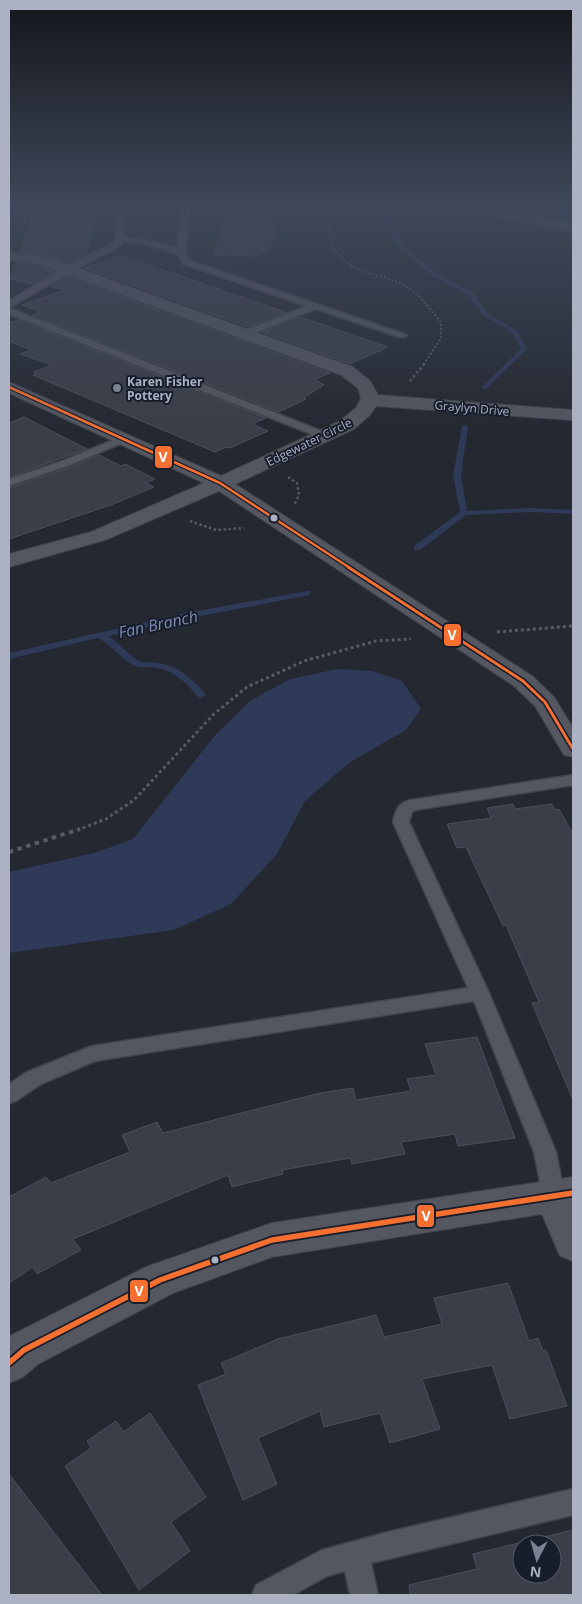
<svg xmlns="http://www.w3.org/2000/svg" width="582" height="1604" viewBox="0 0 582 1604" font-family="'Open Sans',sans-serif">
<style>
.water{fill:#2f3958}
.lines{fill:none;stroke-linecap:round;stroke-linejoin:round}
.stream{fill:#2f3958;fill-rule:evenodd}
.building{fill:#3b3e48;stroke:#4b4f5a;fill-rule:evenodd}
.lane-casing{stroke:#40434a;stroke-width:3}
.street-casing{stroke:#40434a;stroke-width:2}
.path-far3{stroke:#565a63;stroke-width:2;stroke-dasharray:2 2;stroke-linecap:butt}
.path-far2{stroke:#565a63;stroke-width:2.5;stroke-dasharray:2.5 2.5;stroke-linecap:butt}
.path-far1{stroke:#565a63;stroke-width:3;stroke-dasharray:3 3;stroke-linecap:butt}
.path{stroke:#565a63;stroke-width:4;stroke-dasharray:4.5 4.5;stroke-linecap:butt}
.lane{fill:#545660;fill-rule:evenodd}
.street{fill:#545660;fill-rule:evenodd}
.bus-1-far2-casing{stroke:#181d2b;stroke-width:5}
.bus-1-far1-casing{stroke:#181d2b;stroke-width:6}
.bus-1-casing{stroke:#181d2b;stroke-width:9}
.bus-1-far2{stroke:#f46f30;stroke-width:2.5}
.bus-1-far1{stroke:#f46f30;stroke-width:3}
.bus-1{stroke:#f46f30;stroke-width:5.5}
.poi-dot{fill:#7c8191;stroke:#181d2b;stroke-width:2}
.bus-dot{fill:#acb1c4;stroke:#181d2b;stroke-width:2}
.labels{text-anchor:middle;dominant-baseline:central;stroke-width:4;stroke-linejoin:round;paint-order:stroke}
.far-poi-label{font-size:12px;font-weight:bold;fill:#acb1c4;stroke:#181d2b;text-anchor:start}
.far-street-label{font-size:12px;fill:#acb1c4;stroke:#181d2b}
.water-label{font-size:16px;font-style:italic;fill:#7a8ab2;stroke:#181d2b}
.line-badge{stroke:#181d2b;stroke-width:2}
.badge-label{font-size:14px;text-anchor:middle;font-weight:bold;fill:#fff}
</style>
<rect width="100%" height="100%" fill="#242831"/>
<path class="water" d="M337 669 372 671 402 681 421 709 406 730 349 763 305 801 277 854 231 904 174 930 9 953V872L94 853 133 839 216 734 250 701 290 679Z"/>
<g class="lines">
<g class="stream">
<path d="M373 205H378L390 220 405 247 437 274 472 292 487 313 516 330 527 349 486 389 481 388 521 349 512 332 483 315 468 294 433 276 401 249 386 221Z"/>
<path d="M465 425 468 427 461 475 467 511 532 508 573 510V514L532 512 466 515 420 550H414V546L460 512 453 475 462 427Z"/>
<path d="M307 591H310V595L186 619 108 636C120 643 127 654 139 661 144 664 151 661 158 663 178 666 194 679 206 695L201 698 198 697C188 684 173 670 156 668 148 666 141 669 133 665 120 658 112 645 98 638L9 659V653L186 613Z"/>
</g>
</g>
<g class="building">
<path d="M37 205H98L86 255 69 263 49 256 20 252Z"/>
<path d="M231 205H275L269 222H278L269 253H258V256L214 255Z"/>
<path d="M122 256 286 312 248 327 84 268Z"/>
<path d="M16 263 41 267 54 272 34 284 10 279Z"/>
<path d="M66 276 330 373 315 379 324 385 303 398 306 399 279 412 32 315 41 312 22 305 65 290 49 286Z"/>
<path d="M300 317 309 320 388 347 350 364 262 332Z"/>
<path d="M18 320 266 418 252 424 268 431 230 448 227 447 215 452 33 375 37 373 34 372 52 365 20 354 31 350 9 341V323Z"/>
<path d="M24 417 87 449 9 477V423Z"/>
<path d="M99 455 121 466 125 464 155 479 146 483 154 487 111 505 9 539V488L71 467Z"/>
<path d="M513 804 515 809 552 804 555 810 559 809 573 834V1100L532 1003 539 1002 506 925 503 926 466 847 457 848 447 824 491 818 487 808Z"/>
<path d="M477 1037 515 1138 458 1146 455 1134 401 1142 405 1154 352 1164 350 1158 282 1170 283 1174 232 1187 228 1175 73 1239 81 1250 37 1274 33 1267 9 1283V1197L46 1177 51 1183 130 1152 122 1135 157 1122 163 1133 320 1093 353 1088 356 1100 411 1091 407 1079 436 1075 425 1044Z"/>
<path d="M508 1283 529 1341 538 1338 543 1351 546 1350 567 1406 510 1419 492 1365 422 1379 440 1429 390 1443 380 1413 324 1427 320 1411 258 1438 277 1484 243 1500 198 1385 226 1374 221 1363 278 1339 376 1315 384 1337 442 1324 434 1298Z"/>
<path d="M150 1413 206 1497 171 1522 190 1551 139 1590 65 1466 91 1448 87 1441 116 1421 123 1432Z"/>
<path d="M9 1474 102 1595H9Z"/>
<path d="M573 1530V1595H410L409 1585 477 1569 473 1554ZM522 1544H552V1574H522Z"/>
</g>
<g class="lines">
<g class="lane-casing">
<g id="lane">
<path d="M119 205H127L124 237 143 239 177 248 182 205H190L185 252 189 260 407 335 405 337H399L316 309 247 336H241V332L307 306 183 264 178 254 142 243 123 242 122 245 70 272 9 308V301L64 268 115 242Z"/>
<path d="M9 308 329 434 331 436 325 439 321 438 9 314Z"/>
<path d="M123 436 129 439 127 441 70 465 9 486V479L62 461Z"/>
<path d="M573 775V785L415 810 412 812 409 822 489 993 556 1152 565 1197 562 1204 554 1206 546 1204 543 1197 534 1152 474 1001 95 1061 41 1084 16 1101 9 1103V1084L27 1072 92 1046 468 988 393 822C396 809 398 803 411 800Z"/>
<path d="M573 1489V1515L371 1563 378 1595H350L345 1571 327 1576 293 1595H252L256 1585 322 1550 388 1532Z"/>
</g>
</g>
<g class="street-casing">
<g id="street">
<path d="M453 205H480L573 224V232L459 209Z"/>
<path d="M9 252 49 258 353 367 370 381 378 395 573 410V420L376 406 370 415 354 429 235 484 532 676 554 697 573 728V757L564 755 535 706 514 686 219 491 105 540 9 567V554L91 532 204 483 9 393V382L221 476 340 421 357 407 361 398 358 388 341 375 41 265 9 260Z"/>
<path d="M573 1177V1261L560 1256 542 1214 272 1257 173 1293 38 1364 23 1377 9 1383 10 1336 146 1267 272 1223Z"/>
</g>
</g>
<path class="path-far3" d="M324 205C330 219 327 237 335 250 351 276 386 273 409 288 422 297 431 311 441 322V338L424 364"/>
<g class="path-far2">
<path d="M410 381 425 363"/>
<path d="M288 477 297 483 299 495 294 505"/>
<path d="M190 521 216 530 244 528"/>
</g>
<g class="path-far1">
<path d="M497 632 573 626"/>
<path d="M77 830 106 819 134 800 214 714 247 687 304 661 376 641 411 639"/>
</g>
<path class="path" d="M9 852 80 829"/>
<use href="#lane" class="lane"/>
<use href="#street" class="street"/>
<g class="bus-1-far2-casing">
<path id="bus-1-far2" d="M9 387 220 483 350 568"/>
</g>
<g class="bus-1-far1-casing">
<path id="bus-1-far1" d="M348 567 523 681 545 702 573 749"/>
</g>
<g class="bus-1-casing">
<path id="bus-1" d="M9 1363 24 1350 160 1280 272 1240 573 1193"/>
</g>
<use href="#bus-1-far2" class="bus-1-far2"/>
<use href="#bus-1-far1" class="bus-1-far1"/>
<use href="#bus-1" class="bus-1"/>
</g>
<linearGradient id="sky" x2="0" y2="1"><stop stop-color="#14161b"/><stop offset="0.48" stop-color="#3f485a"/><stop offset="1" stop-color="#3f485a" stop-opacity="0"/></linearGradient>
<rect width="582" height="430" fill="url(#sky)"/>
<circle class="poi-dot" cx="117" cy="388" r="5"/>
<g class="bus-dot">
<circle cx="274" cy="518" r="4.5"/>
<circle cx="215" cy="1260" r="4.5"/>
</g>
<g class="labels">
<g class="far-poi-label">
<text x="127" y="381">Karen Fisher<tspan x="127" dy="14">Pottery</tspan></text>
</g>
<g class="far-street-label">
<text transform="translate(472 408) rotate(5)">Graylyn Drive</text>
<text transform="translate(309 442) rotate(-26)">Edgewater Circle</text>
</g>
<g class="water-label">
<text transform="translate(158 624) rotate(-12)">Fan Branch</text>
</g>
</g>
<g class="line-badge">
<rect x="154" y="445" width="19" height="24" rx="5" fill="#f46f30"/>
<rect x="443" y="623" width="19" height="24" rx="5" fill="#f46f30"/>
<rect x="416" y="1204" width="19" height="24" rx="5" fill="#f46f30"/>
<rect x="129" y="1279" width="20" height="24" rx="5" fill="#f46f30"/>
</g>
<g class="badge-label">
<text x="163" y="462">V</text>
<text x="452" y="640">V</text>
<text x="426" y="1221">V</text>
<text x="139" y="1296">V</text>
</g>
<rect width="582" height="1604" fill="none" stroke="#acb1c4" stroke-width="20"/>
<g transform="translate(537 1559) rotate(186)"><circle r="24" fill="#181d2b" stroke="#535868"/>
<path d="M0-4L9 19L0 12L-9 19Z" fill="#7c8191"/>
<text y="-8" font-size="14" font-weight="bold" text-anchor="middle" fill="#acb1c4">N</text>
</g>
</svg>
